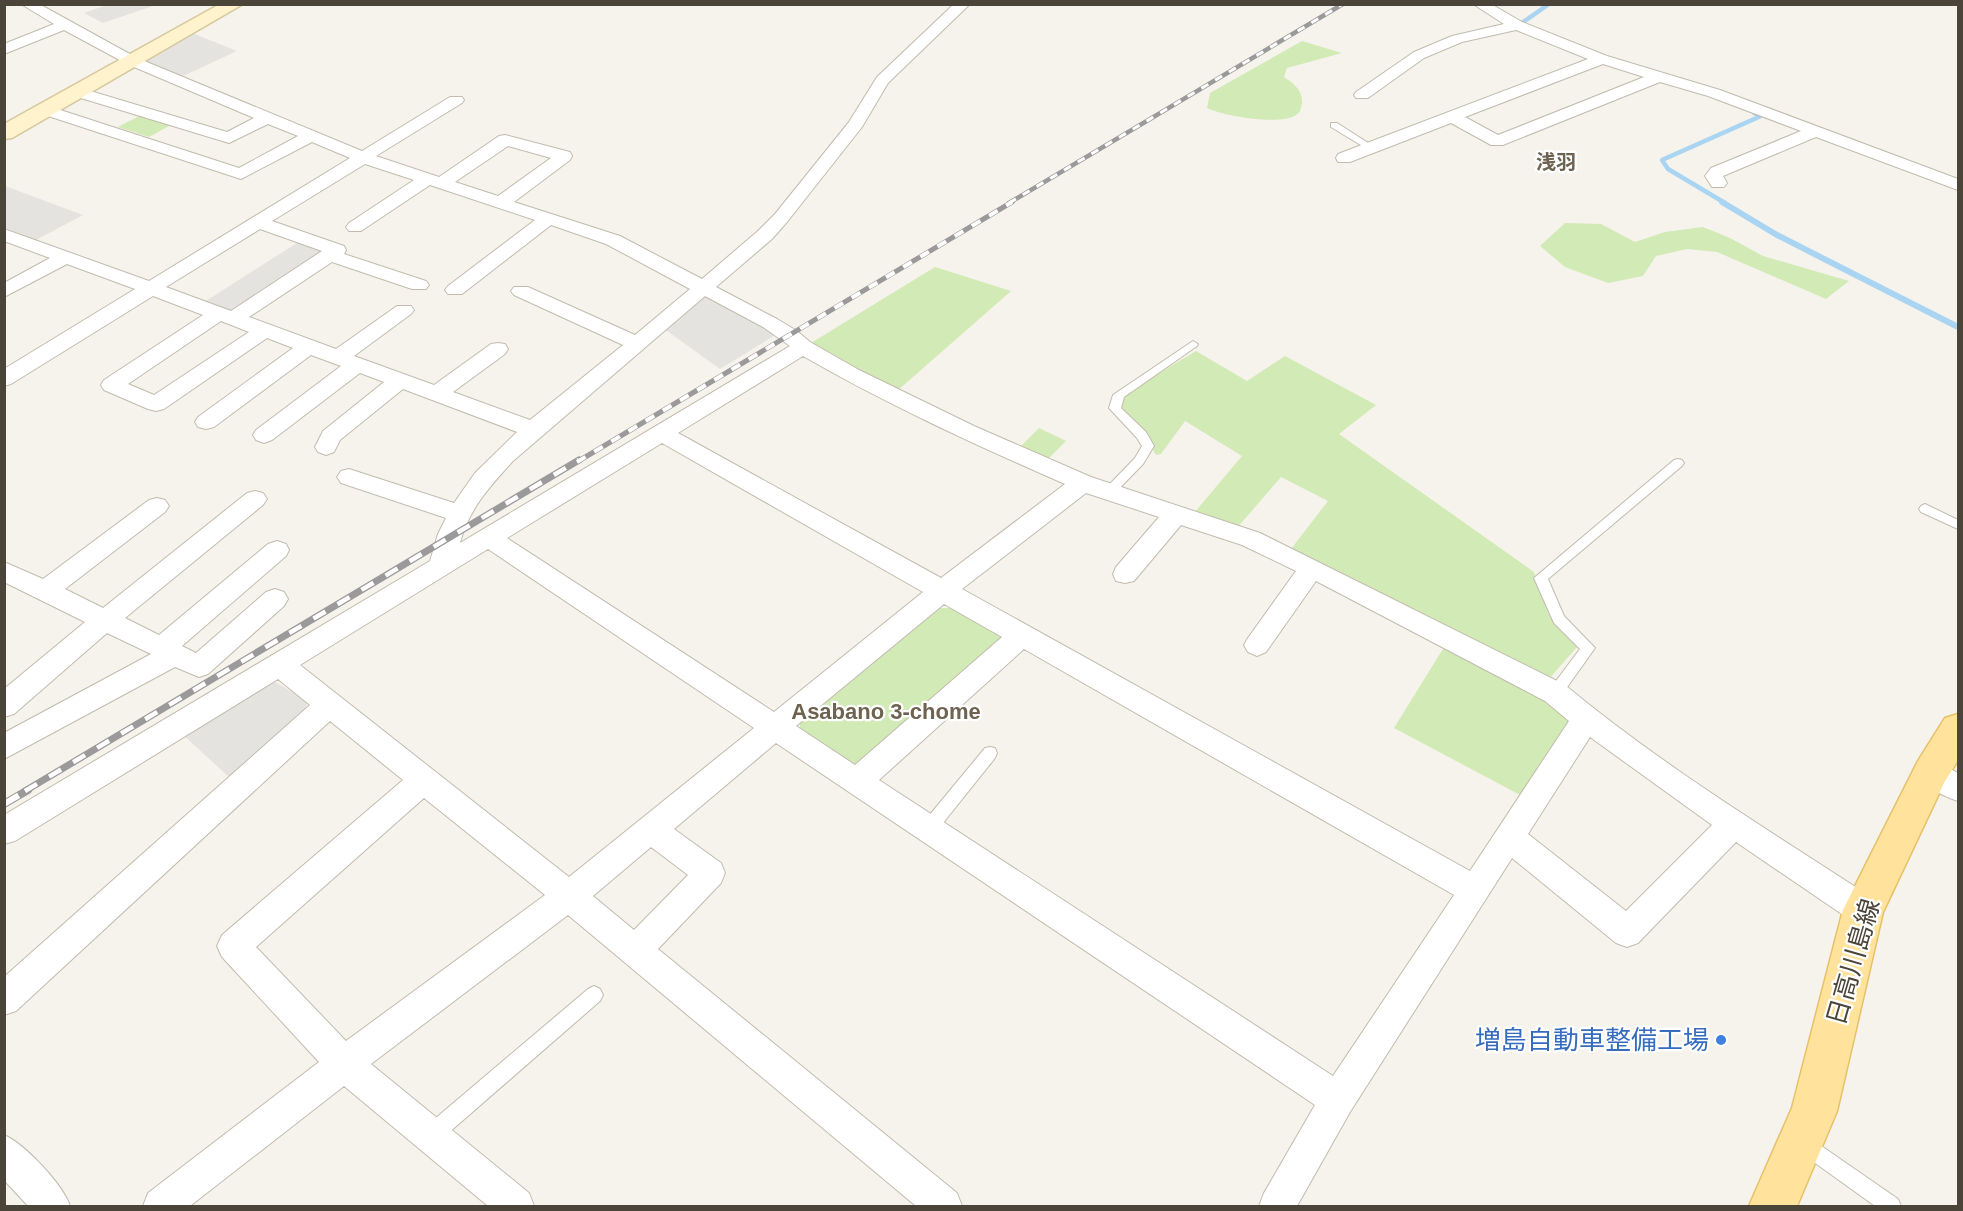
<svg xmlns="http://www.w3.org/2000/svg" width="1963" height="1211" viewBox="0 0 1963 1211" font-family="Arial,'Noto Sans JP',sans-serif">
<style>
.green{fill:#d2eab5}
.parking{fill:#e5e3e0}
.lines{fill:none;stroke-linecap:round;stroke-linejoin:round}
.stream-far1{stroke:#a9d4f2;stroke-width:4.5}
.stream{stroke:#a9d4f2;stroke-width:6}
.lane-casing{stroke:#c2bbae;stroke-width:2}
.street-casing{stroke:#c2bbae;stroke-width:2}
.secondary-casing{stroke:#d6c79b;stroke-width:3}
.primary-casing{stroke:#e6c16a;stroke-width:3}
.lane{fill:#fff;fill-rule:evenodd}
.street{fill:#fff;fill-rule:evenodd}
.secondary{fill:#fff3cd;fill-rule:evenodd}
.primary{fill:#ffe39c;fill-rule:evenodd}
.rail-far3-casing{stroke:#9a9a9a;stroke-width:4.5}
.rail-far2-casing{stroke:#9a9a9a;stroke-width:5}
.rail-far1-casing{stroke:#9a9a9a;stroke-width:7}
.rail-casing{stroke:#9a9a9a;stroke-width:8}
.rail-far3{stroke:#fff;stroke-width:3;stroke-dasharray:8;stroke-linecap:butt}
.rail-far2{stroke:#fff;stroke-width:4;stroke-dasharray:10;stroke-linecap:butt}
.rail-far1{stroke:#fff;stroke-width:4.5;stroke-dasharray:14;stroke-linecap:butt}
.rail{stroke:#fff;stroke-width:6;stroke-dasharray:17;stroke-linecap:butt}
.shop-dot{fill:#3f7fe0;stroke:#fff;stroke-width:2}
.labels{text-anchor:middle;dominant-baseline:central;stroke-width:4.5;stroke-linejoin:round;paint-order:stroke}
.far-quarter-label{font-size:20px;font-weight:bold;fill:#6e6250;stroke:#fff}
.neighbourhood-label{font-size:22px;font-weight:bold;fill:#6e6250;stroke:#fff}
.near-street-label{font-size:26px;fill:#4b4439;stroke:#fff}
.near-shop-label{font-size:26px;fill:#366cbe;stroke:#fff;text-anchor:end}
</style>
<rect width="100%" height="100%" fill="#f6f3ec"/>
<g class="green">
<path d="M1302 41 1342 53 1287 68 1284 77C1293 83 1303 90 1302 103 1301 108 1301 112 1296 115 1281 126 1223 116 1207 108L1210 93Z"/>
<path d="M141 115 171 125 149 137 118 127Z"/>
<path d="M1565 223 1601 224 1635 242 1665 232 1703 227 1730 238 1763 256 1849 281 1826 299 1717 252 1687 249 1656 256 1643 276 1608 283 1565 267 1540 246Z"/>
<path d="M935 267 1011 291 897 391 811 343Z"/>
<path d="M1196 351 1247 381 1285 356 1376 405 1339 434 1534 572 1549 615 1577 647 1548 680 1291 549 1328 501 1281 477 1237 528 1194 513 1242 456 1185 421 1161 454 1156 455C1151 449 1153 440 1147 433 1138 423 1126 419 1118 408L1121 396Z"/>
<path d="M1039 428 1066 441 1045 462 1018 449Z"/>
<path d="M939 608H950L1003 637 854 767 800 731V721Z"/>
<path d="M1446 644 1573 716 1522 796 1394 728Z"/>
</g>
<g class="parking">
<path d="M107 5V4L156 5 103 23 84 13Z"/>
<path d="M192 33 237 51 181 77 146 62 149 57Z"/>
<path d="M5 186 83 215 36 240 5 228Z"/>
<path d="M300 241 329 251 235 313 204 302Z"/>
<path d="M703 293 777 334 720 369 663 328Z"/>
<path d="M270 679 307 701 305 710 229 777 182 734Z"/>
</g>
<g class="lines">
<g class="stream-far1">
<path d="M1516 27 1549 4"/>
<path d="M1725 203 1668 169 1662 160 1761 116 1754 113"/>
</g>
<path class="stream" d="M1722 202 1777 235 1958 327"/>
<g class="lane-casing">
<g id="lane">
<path d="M1331 123H1337L1376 148 1369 150 1331 127Z"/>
<path d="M1193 341 1198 344 1197 346 1124 397 1121 408 1146 432 1154 446 1143 464 1113 495H1105L1103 492 1105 489 1135 458 1142 446 1137 438 1109 408 1113 395Z"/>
<path d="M1678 459 1682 460 1684 463 1682 466 1548 579 1564 616 1595 648 1560 697 1555 699 1550 697 1548 693 1550 689 1580 649 1554 623 1534 578 1674 460Z"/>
<path d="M1925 504 1958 520V529L1921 512 1919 509 1921 506Z"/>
<path d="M990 747 995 748 997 753 995 758 935 833 929 835 923 833 921 828 923 823 985 748Z"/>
<path d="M594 986 600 989 603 995 600 1001 438 1142 431 1144 424 1142 422 1135 424 1128 588 989Z"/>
<path d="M1804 1134 1898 1199 1901 1206H1875L1797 1150 1795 1143 1797 1136Z"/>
</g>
</g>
<g class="street-casing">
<g id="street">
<path d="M21 4H39L137 58 362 151 450 97H462L464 100 462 103 376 156 439 177 499 136 505 135 570 152 572 156 570 160 514 202 620 236 702 279 758 231 775 214 849 122 877 77 954 4H970L888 83 862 127 787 222 772 239 716 287 777 319 797 331 810 342 859 370 974 426 1091 477 1260 533 1565 685C1661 765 1770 831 1874 899L1879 910 1874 921 1863 925 1852 921 1736 842 1638 943 1627 947 1616 943 1512 858 1350 1112 1297 1206H1259L1264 1193 1315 1105 776 743 674 829 721 863 725 873 721 883 658 949 957 1193 962 1206H916L568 915 371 1064 529 1193 534 1206H488L344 1086 190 1206H143L148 1193 319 1062 222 957 217 946 222 935 403 780 330 721 16 1011 4 1015V977L310 705 278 679 15 841 4 844V815L430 561 438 534 446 518 341 483 337 477 341 471 349 469 454 503 475 473 517 432 403 389 340 440 334 452 326 455 318 452 315 447 323 431 384 382 360 373 272 440 264 443 256 440 253 435 256 430 341 366 311 355 214 427 206 429 198 427 195 422 198 417 293 348 267 338 164 409 156 411 148 409 104 390 101 385 104 380 203 315 153 296 11 384 4 386V369L135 289 67 264 4 297V283L50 258 4 241V229L149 281 350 158 312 142 241 179 39 113 37 110 39 107H51L239 168 298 136 268 124 229 143 71 95 69 92 71 89 77 87 227 132 254 118 127 64 64 30 4 54V44L54 24ZM508 146 551 158 498 196 455 182ZM365 164 414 180 349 223 346 227 349 231H361L430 185 535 220 448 286 445 290 448 294H462L551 225 606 244 690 289 635 335 528 287H514L511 291 514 295 623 345 530 420 453 392 505 354 508 349 505 344 498 343 491 344 434 385 354 356 411 314 414 310 411 306H397L336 349 249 317 332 262 412 289H426L429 285 426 281 344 254 346 250 344 246 272 221ZM260 229 322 251 231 311 166 287ZM705 296 763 327 790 346 460 543C468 510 491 485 513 461ZM221 321 249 332 154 395 128 384ZM803 356C888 405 976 445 1065 484L941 578 678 433ZM662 443 923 592 774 712 507 538ZM1086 493 1159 517 1116 567 1113 574 1116 581 1125 583 1134 581 1181 525 1242 545 1296 571 1248 638 1244 645 1248 652 1257 656 1266 652 1316 581 1545 701 1569 721 1470 871 962 589ZM488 549 754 728 569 877 300 665ZM944 604 1002 637 855 765 796 726ZM1024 649 1454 895 1333 1076 879 780ZM1590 737 1712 825 1626 911 1528 834ZM424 798 545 895 346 1041 256 947ZM651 847 688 875 634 930 593 896Z"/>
<path d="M1473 4H1491L1522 22 1607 56 1720 90 1958 179V190L1816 137 1723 176 1727 183 1724 187H1712L1705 176 1711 168 1801 131 1708 96 1660 82 1503 145H1491L1451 123 1350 162H1338L1336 158 1338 154 1588 59 1516 30 1462 42 1424 58 1368 98H1356L1354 95 1356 92 1414 52 1452 36 1504 24ZM1603 64 1644 77 1498 135 1465 117Z"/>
<path d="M255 491 263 493 267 499 263 505 125 618 159 635 268 544 277 541 286 544 289 550 286 556 182 646 196 653 266 592 275 589 284 592 288 599 284 606 208 674 199 677 175 667 4 759V733L151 654 107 633 14 714 4 717V689L85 622 4 582V562L43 579 149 500 157 498 165 500 169 506 165 512 65 589 103 608 247 493Z"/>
<path d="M1931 759 1958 773V801C1943 796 1924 787 1917 772L1921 763Z"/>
<path d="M4 1135C25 1144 63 1185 70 1206H28L4 1180Z"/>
</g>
</g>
<g class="secondary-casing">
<path id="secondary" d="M220 4H243L12 138 4 139V124Z"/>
</g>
<g class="primary-casing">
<path id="primary" d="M1958 714V760L1944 783 1883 912 1837 1111 1797 1206H1749L1792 1108 1843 910 1918 761 1945 718Z"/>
</g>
<use href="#lane" class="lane"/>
<use href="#street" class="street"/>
<use href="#secondary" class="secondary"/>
<use href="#primary" class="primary"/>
<g class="rail-far3-casing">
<path id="rail-far3" d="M1009 203 1343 4"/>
</g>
<g class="rail-far2-casing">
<path id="rail-far2" d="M577 462 1012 202"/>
</g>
<g class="rail-far1-casing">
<path id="rail-far1" d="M25 791 579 460"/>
</g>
<g class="rail-casing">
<path id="rail" d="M4 804 28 790"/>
</g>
<use href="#rail-far3" class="rail-far3"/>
<use href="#rail-far2" class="rail-far2"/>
<use href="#rail-far1" class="rail-far1"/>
<use href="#rail" class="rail"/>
</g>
<circle class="shop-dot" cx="1721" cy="1040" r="6"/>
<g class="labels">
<g class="far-quarter-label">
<text x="1556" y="162">浅羽</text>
</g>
<g class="neighbourhood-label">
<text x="886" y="711">Asabano 3-chome</text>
</g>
<g class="near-street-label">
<text transform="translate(1853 962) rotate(-74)">日高川島線</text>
</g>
<g class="near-shop-label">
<text x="1709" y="1040">増島自動車整備工場</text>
</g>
</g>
<rect width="1963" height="1211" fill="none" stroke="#4b4439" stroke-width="12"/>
</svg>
